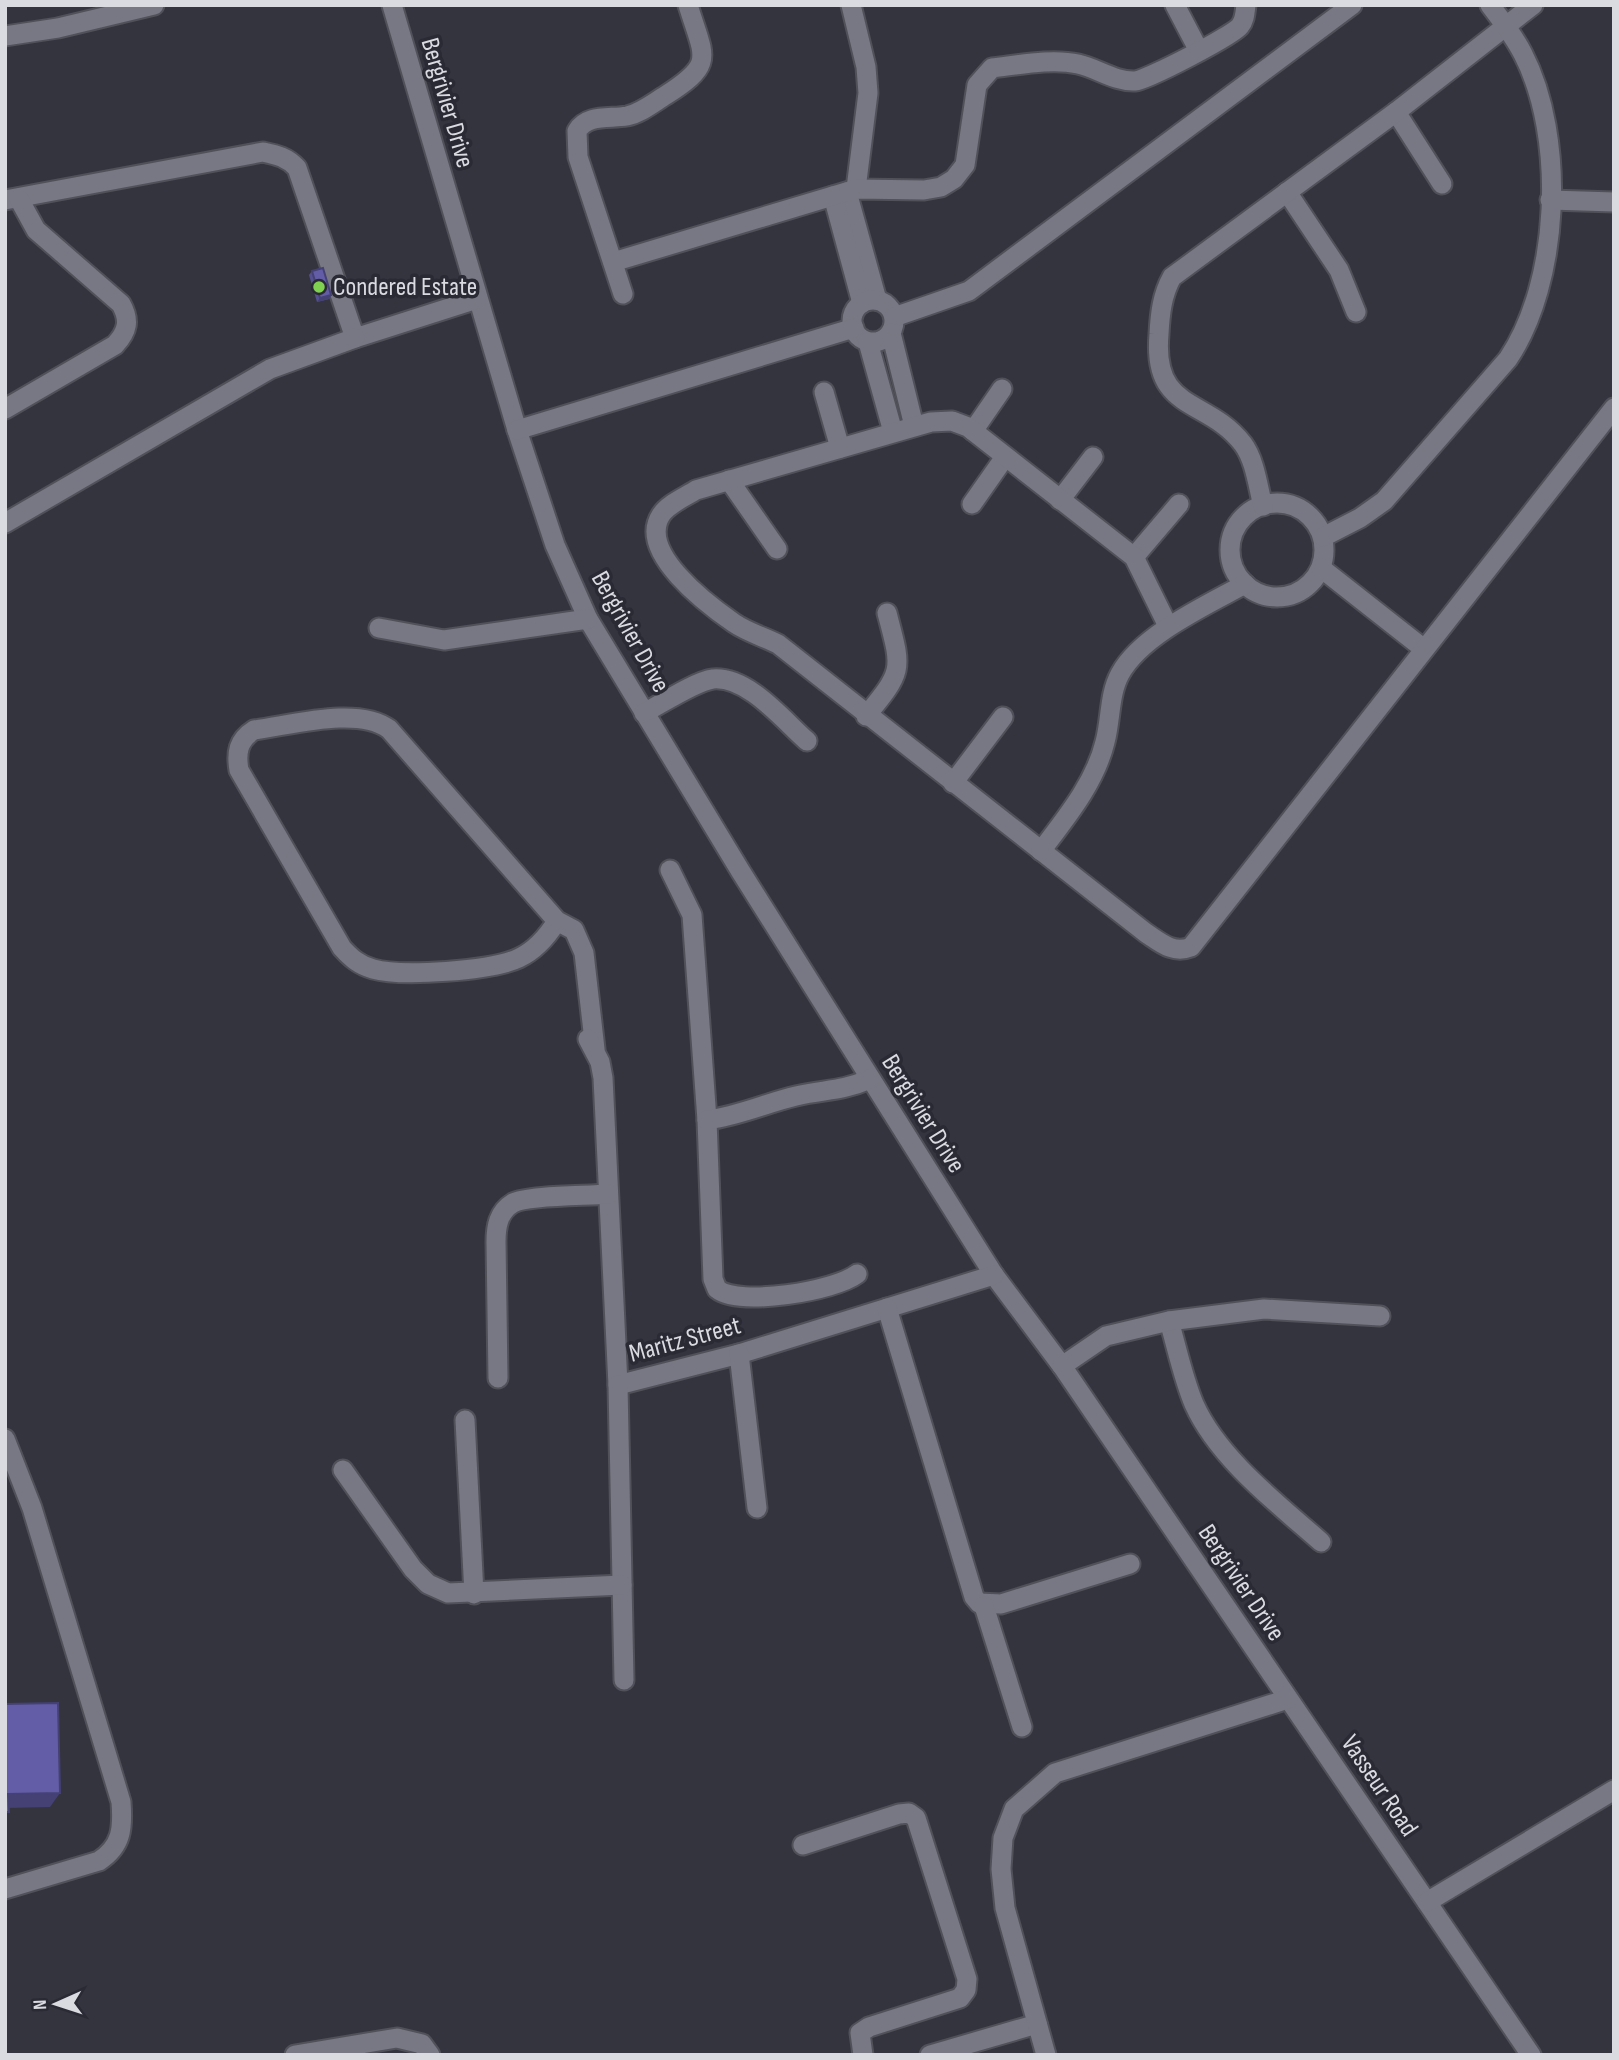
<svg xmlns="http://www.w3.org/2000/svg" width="1619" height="2060" viewBox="0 0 1619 2060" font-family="'Sofia Sans Condensed',sans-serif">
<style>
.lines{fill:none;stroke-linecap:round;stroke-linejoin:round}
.minor-casing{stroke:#51515a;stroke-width:23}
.minor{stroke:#787884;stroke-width:19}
.wall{fill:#555090}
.shaded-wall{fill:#454175}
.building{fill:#635da7;stroke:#454175;stroke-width:2}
.poi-dot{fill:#80d051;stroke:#2a2a34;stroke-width:2.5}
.labels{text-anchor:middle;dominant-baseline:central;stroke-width:7;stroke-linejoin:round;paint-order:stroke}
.street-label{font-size:26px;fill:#dadae1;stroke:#2a2a34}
.poi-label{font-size:26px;fill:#dadae1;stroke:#2a2a34;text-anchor:start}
</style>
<rect width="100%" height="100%" fill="#34343f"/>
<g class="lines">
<g class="minor-casing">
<g id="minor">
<path d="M392 5 517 430 555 545 588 619 741 872 994 1275 1062 1366 1531 2055"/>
<path d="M851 5 866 67 868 93 856 189"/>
<path d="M1175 5 1198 49"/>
<path d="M5 36 58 28 154 5"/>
<path d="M1396 112 1442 184"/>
<path d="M847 192 877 300"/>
<path d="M1287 192 1339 270 1356 312"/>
<path d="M833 196 862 303"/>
<path d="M5 200 263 152C277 155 287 157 297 168L355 338 477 299"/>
<path d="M1550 200 1614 202"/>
<path d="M613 262 856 189 924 190 941 187 954 179 965 165 977 85 992 68C1018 65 1052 58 1078 64 1097 68 1115 82 1135 81 1147 80 1234 35 1240 26 1245 20 1245 12 1246 5"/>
<path d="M623 294 578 157 577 131C587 114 609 119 627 116 641 113 653 103 666 95 716 63 704 58 688 5"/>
<circle cx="873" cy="321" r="21"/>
<path d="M894 317 969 291 1352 5"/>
<path d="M891 333 914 426"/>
<path d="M868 342 893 432"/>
<path d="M824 392 840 448"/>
<path d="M5 409 115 345C128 331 130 320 121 304L36 230 19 199"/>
<path d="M517 430 854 328"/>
<path d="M973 431 1002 389"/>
<path d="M729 480 777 549"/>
<path d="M1060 500 1093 457"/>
<circle cx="1277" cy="550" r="47"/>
<path d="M972 504 1005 457"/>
<path d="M1263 506C1258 487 1255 460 1243 444 1207 397 1152 413 1159 334 1160 314 1162 295 1172 277L1396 112 1533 5"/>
<path d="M5 523 270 369 355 338"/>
<path d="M1323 537 1360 518 1384 501 1508 359C1560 282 1566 137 1523 54 1514 36 1502 21 1490 5"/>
<path d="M1134 557 1179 504"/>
<path d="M1321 568 1424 649"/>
<path d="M1168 626 1134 557 968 427 952 421 931 422 696 490C685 497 668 504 661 515 637 552 708 605 734 623 747 632 764 637 778 644L1146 933C1161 943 1173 954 1191 947L1614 408"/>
<path d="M379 628 444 640 588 619"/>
<path d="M644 713C661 704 696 681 713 679 748 676 783 720 807 741"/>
<path d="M866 716C904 670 902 670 887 613"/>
<path d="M953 783 1003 717"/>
<path d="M1041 851C1066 818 1095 783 1105 742 1111 720 1109 694 1120 674 1141 635 1207 605 1245 584"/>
<path d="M670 870 692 915 707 1120 713 1279 717 1289C739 1307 835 1291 857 1274"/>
<path d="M557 921C547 937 536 950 519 958 492 971 401 977 373 969 359 965 351 958 342 948L239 770C236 753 238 740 254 730 292 725 358 706 389 729L557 921 574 930 584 953 595 1049"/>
<path d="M588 1039 600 1062 603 1078 618 1385 739 1354 994 1275"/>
<path d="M707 1120C739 1116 766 1103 796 1096 825 1089 840 1092 870 1079"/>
<path d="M887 1308 974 1597 979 1603 1001 1604 1130 1564"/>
<path d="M1169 1321C1177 1348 1183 1378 1194 1404 1218 1458 1278 1504 1321 1542"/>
<path d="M739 1354 757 1508"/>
<path d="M1062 1366 1106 1336 1169 1321 1264 1309 1380 1316"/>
<path d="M498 1378 496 1242C496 1227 498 1212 513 1203 528 1195 588 1196 608 1194"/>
<path d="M618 1385 624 1680"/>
<path d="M465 1420 474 1594"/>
<path d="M5 1439 32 1508 121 1802C123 1828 122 1846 99 1861L5 1889"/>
<path d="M343 1470 413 1569 428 1584 448 1593 622 1585"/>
<path d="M984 1606 1022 1727"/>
<path d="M803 1845 899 1814 909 1813 916 1818 967 1979 966 1990 960 1998 869 2027 860 2033 863 2055"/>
<path d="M1427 1902 1614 1790"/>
<path d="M295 2055 397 2038 422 2044 430 2055"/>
<path d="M930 2055 1037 2024"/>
<path d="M1046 2055 1005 1908 1001 1869 1003 1838 1014 1809 1055 1773 1288 1699"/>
</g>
</g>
<use href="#minor" class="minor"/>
</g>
<path class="wall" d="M312 271 331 295 329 299 317 302 309 275Z"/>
<g class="shaded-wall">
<path d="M331 295 329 299 317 302 320 298Z"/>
<path d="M60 1793 50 1807 5 1808 8 1794Z"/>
</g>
<g class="building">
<path d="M323 268 331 295 320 298 312 271Z"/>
<path d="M58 1703 60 1793 8 1794 9 1812H5V1704Z"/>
</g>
<circle class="poi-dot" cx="319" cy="287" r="7"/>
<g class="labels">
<g class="street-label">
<text transform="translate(447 103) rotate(74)">Bergrivier Drive</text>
<text transform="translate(630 632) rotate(61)">Bergrivier Drive</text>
<text transform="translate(923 1114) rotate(58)">Bergrivier Drive</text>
<text transform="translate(685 1340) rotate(-15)">Maritz Street</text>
<text transform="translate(1241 1583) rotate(56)">Bergrivier Drive</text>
<text transform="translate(1379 1786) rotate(56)">Vasseur Road</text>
</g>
<g class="poi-label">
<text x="333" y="287">Condered Estate</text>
</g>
</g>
<rect width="1619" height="2060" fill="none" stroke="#dadae1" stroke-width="14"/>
<g transform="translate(56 2004) rotate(267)" stroke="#2a2a34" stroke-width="5" paint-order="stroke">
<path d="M0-5L12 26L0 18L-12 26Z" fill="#dadae1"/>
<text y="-10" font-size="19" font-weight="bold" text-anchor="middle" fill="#dadae1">N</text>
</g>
</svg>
